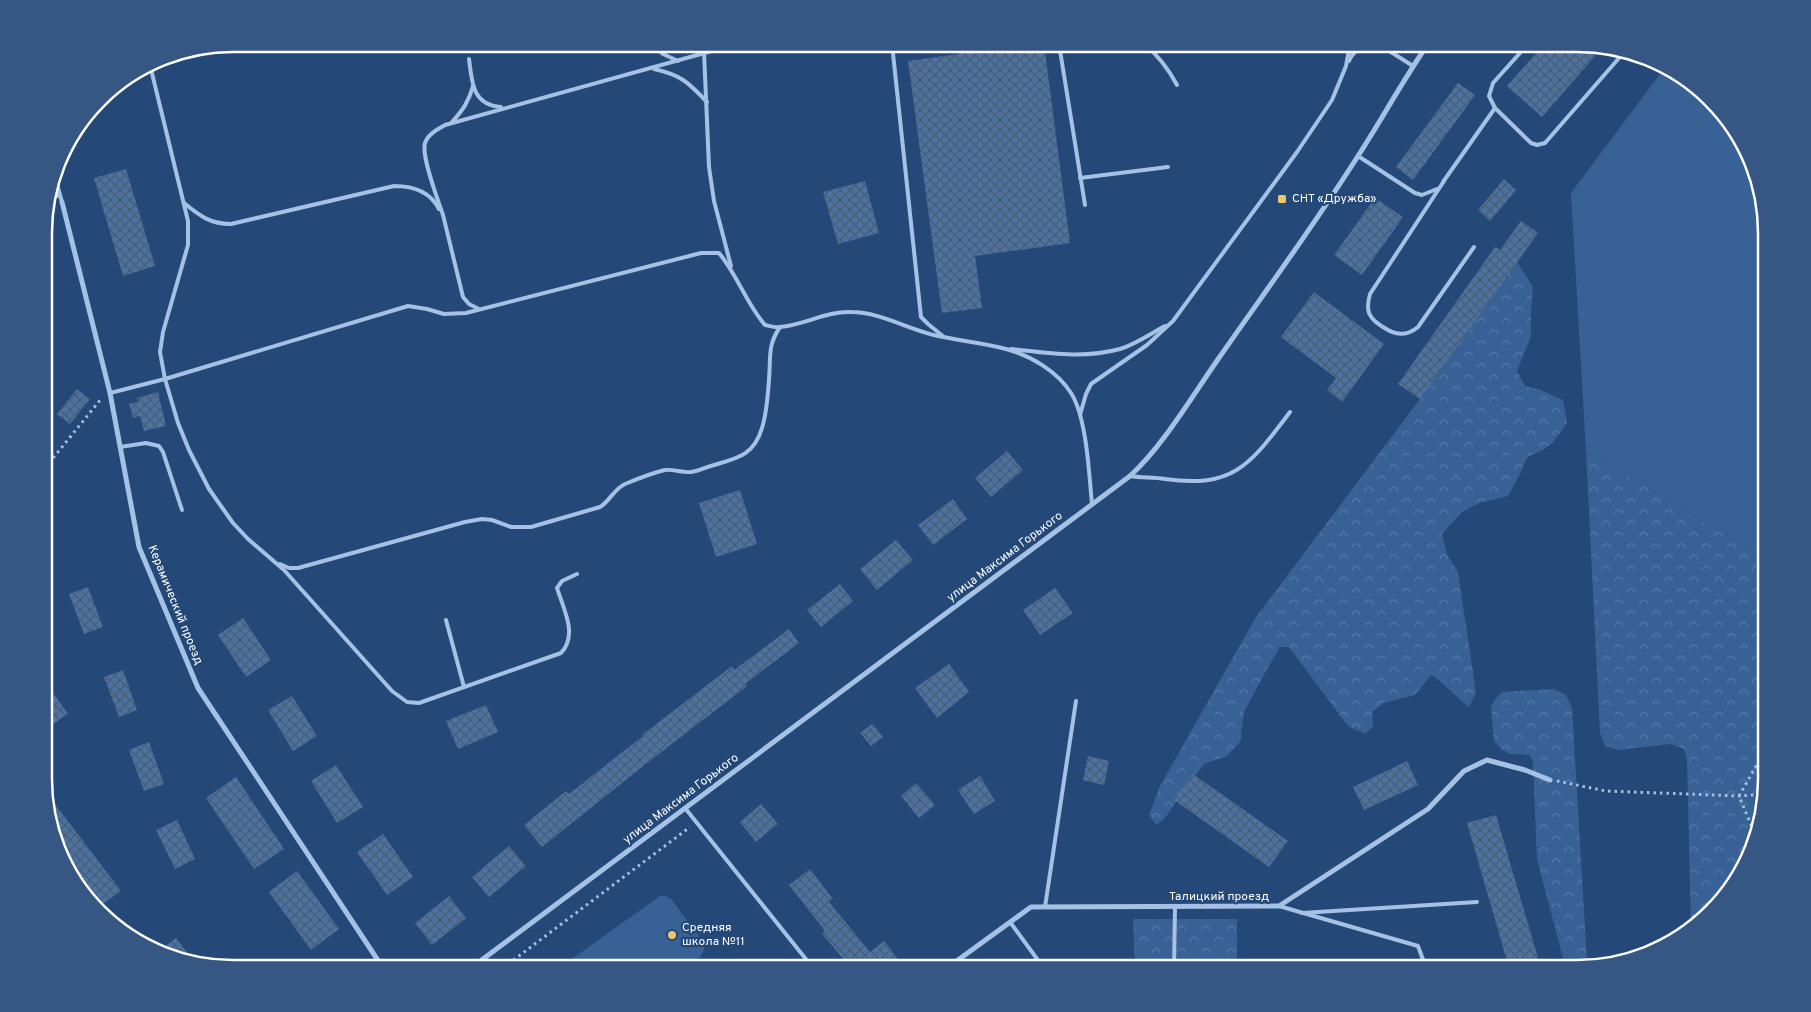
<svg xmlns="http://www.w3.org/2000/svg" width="1811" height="1012" viewBox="0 0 1811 1012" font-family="Overpass,sans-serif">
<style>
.green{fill:#386295}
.forest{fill:url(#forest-crowns)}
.building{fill:url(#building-cross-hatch)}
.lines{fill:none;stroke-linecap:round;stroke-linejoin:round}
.path{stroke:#a5c1e3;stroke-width:3;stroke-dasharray:2.5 4;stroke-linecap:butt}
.service{stroke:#a5c1e3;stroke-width:4}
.minor{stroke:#a5c1e3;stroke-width:5}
.poi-dot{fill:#edc76a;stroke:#244878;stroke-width:2}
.labels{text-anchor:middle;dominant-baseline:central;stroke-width:4.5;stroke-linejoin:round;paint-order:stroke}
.poi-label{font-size:12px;fill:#fff;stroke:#244878;text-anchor:start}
.street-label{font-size:12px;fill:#fff;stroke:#244878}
.rim{fill:none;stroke:#fff;stroke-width:2.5}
</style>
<defs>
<pattern id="forest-crowns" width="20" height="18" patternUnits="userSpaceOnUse" patternTransform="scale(1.25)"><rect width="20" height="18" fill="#386295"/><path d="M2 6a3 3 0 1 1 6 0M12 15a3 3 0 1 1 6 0" fill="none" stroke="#567aa5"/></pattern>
<pattern id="building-cross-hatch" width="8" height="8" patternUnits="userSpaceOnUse" patternTransform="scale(1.25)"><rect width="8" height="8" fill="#4c72a1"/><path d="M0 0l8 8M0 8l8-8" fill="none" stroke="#4c5d72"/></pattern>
</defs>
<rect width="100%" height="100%" fill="#244878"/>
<g class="green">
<path d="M1666 66 1672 69 1735 129 1757 173 1767 221V554L1747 548 1586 451 1571 193Z"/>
<path d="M660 896H666L671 899 704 943V949L701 956 683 968H567L569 961Z"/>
</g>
<g class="forest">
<path d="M1517 262 1533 287 1531 311V336L1517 371 1525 386 1541 390 1563 400 1567 422C1553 444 1552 447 1527 457L1520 474 1508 496 1479 503 1462 512 1442 534 1447 555 1458 572 1476 693 1469 707C1455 697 1446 684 1431 675L1415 695 1383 703 1372 712 1373 727 1365 734 1348 726 1289 647H1280L1266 671 1244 712 1240 742 1227 756 1204 764 1164 819 1156 825 1149 815 1160 786 1256 617 1420 399Z"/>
<path d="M1586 451 1747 548 1767 554V790L1742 873 1691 927 1687 760 1684 749 1671 744 1618 750 1605 746 1600 733Z"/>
<path d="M1554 689 1566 695 1572 708 1587 961 1583 968H1568L1564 962 1537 859 1533 763 1530 755 1510 754 1501 749 1494 741 1491 707 1495 699 1502 692Z"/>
<path d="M1133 919H1237V968H1135Z"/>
</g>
<g class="building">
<path d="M958 44H1044L1070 243 975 256 982 308 942 313 908 61 959 54Z"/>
<path d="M1544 44H1577L1603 47 1542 117 1507 86Z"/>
<path d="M1458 83 1475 95 1413 180 1396 167Z"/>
<path d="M126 169 155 266 123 276 94 178Z"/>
<path d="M1504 179 1516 190 1490 221 1478 210Z"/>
<path d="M865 181 879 233 838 244 823 192Z"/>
<path d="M1375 198 1403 217 1362 275 1334 255Z"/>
<path d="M1521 221 1538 233 1420 399 1398 384 1495 247 1500 250Z"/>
<path d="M1314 292 1384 344 1342 402 1327 390 1336 378 1281 337Z"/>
<path d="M77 389 90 399 70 424 57 414Z"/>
<path d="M158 392 166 426 144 431 140 416 133 418 129 404 138 402 137 398Z"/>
<path d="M1007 451 1023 470 991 497 975 478Z"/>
<path d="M740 490 757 544 716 557 699 503Z"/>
<path d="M953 499 967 519 933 545 918 525Z"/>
<path d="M896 540 913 560 877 590 860 569Z"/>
<path d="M840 584 853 601 821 627 807 610Z"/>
<path d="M88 587 103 627 84 634 69 594Z"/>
<path d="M1055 588 1073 613 1040 635 1023 610Z"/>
<path d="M243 618 271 660 246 677 218 635Z"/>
<path d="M789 629 799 643 745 684 747 686 642 767 542 847 524 825 566 791 569 794 643 736 642 735 732 666 734 670Z"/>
<path d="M949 664 969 692 937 718 915 688Z"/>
<path d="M123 670 137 710 119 717 104 677Z"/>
<path d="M45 681 68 714 45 730Z"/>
<path d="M292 696 317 736 293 751 268 710Z"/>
<path d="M486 705 498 732 458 749 446 721Z"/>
<path d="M872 724 883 737 871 746 860 733Z"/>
<path d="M149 742 164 784 144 791 129 750Z"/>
<path d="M1088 756 1109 761 1104 785 1083 780Z"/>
<path d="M1407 761 1418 785 1364 810 1353 787Z"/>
<path d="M336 765 363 807 337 823 311 781Z"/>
<path d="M1193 774 1288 841 1269 867 1174 800Z"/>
<path d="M980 776 995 801 974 814 958 790Z"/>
<path d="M236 777 284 849 254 869 206 798Z"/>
<path d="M916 783 935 805 919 818 901 796Z"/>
<path d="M45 791 121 891 100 906 76 884 45 803Z"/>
<path d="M761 804 778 824 756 842 740 822Z"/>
<path d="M1496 815 1541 968H1509L1467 823Z"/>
<path d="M177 820 195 859 175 869 156 830Z"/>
<path d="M383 834 413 877 387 895 357 852Z"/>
<path d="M509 846 526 866 489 897 472 877Z"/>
<path d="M810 869 833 899 829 902 870 952 884 941 905 968H851L822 934 825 931 789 885Z"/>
<path d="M297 871 339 929 311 950 269 892Z"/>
<path d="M449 896 466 918 432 945 415 923Z"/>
<path d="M176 938 195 963 185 962 159 951Z"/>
</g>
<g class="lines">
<g class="path">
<path d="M45 468 101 399"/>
<path d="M1557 781 1606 791 1739 796 1766 794"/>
<path d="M1754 832 1739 796 1767 747"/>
<path d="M503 968 690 827"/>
</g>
<g class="service">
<path d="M650 44 663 54 678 61"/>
<path d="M892 44 921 317 928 324 944 337"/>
<path d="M1059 44 1085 205"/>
<path d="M1144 44C1159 56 1168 68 1177 85"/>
<path d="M1154 44 1155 53"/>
<path d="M1366 44 1383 47 1413 66"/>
<path d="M1528 44 1493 83 1489 96 1495 108 1531 143 1537 145 1545 143 1626 50"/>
<path d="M704 52 709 167 714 201 731 266"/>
<path d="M469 59C472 82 472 105 501 107"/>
<path d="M1349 61C1353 51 1360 48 1370 45"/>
<path d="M150 65 188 221V245L163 332 160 352 165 379 178 423 189 450 209 489 233 523 248 539 284 570 392 691 407 702 419 703 561 653C578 635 564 610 557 588L562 581 577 574"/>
<path d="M654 69C681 75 688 82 707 102"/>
<path d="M452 122C463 110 469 101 473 86"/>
<path d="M1358 156 1415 193 1422 195 1437 189"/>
<path d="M55 177 62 202"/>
<path d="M1080 178 1168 167"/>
<path d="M1444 181 1370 294C1368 301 1367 307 1369 313 1372 320 1377 323 1383 327 1395 335 1406 337 1418 327L1474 247"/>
<path d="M1443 182 1495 108"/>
<path d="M52 189 58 196"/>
<path d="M184 203C200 216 210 224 231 224L394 186C413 186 430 191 439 209"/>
<path d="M443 215C438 200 421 156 425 143 428 134 438 129 445 125L737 44"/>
<path d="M443 215 463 297 469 304 479 309"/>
<path d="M1011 349C1048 353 1083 359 1120 349 1136 344 1150 334 1165 326"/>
<path d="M110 393 165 379 408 306 427 309 444 314 466 313 701 253H719C738 276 746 303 765 325 770 326 775 328 780 327 804 325 827 311 851 312 881 312 909 330 938 336 961 341 984 343 1006 349 1031 356 1057 371 1071 393 1087 418 1089 475 1092 504"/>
<path d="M1080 415 1086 394 1091 384 1147 345 1173 321 1297 152 1332 100 1346 66 1350 44"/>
<path d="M120 447 146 443 159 446 163 452 182 510"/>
<path d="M1130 476C1142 478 1153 477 1165 479 1235 489 1251 463 1290 412"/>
<path d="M280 564 289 568H298L465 522 482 519 492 520 511 527H531L600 507C610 501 614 489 625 484 637 479 652 473 665 470 674 469 682 473 691 472 699 471 706 467 714 465 738 458 754 455 762 428 767 412 768 395 769 379 771 358 767 346 780 327"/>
<path d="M446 620 464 687"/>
<path d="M685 808 813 968"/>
<path d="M1279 906 1418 946 1426 968"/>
<path d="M1045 907 1076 701"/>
<path d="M1302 913 1477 902"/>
<path d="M1010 922 1040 963V968"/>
<path d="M1174 968 1175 907"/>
</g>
<g class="minor">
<path d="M62 202 110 393 139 547 198 688 383 968"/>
<path d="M471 968 1130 476C1164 445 1194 393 1221 355 1267 289 1315 224 1358 156 1382 119 1403 80 1428 44"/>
<path d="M947 968 1031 907 1279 906 1428 809 1464 771 1487 760 1525 770 1550 780"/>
</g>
</g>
<g class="poi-dot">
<rect x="1277" y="194" width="10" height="10" rx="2.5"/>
<circle cx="672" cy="935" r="5"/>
</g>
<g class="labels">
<g class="poi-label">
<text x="1292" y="199">СНТ «Дружба»</text>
<text x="682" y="928">Средняя<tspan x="682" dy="14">школа №11</tspan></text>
</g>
<g class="street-label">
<text transform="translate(1005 557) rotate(-37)">улица Максима Горького</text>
<text transform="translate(175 605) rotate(68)">Керамический проезд</text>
<text transform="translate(681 799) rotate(-37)">улица Максима Горького</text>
<text x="1219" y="897">Талицкий проезд</text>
</g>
</g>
<path d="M0 0H1811V1012H0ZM233 52H1577A181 181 0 0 1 1758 233V779A181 181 0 0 1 1577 960H233A181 181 0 0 1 52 779V233A181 181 0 0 1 233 52Z" fill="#365783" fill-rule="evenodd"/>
<path class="rim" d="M233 52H1577A181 181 0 0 1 1758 233V779A181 181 0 0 1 1577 960H233A181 181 0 0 1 52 779V233A181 181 0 0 1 233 52Z"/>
</svg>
